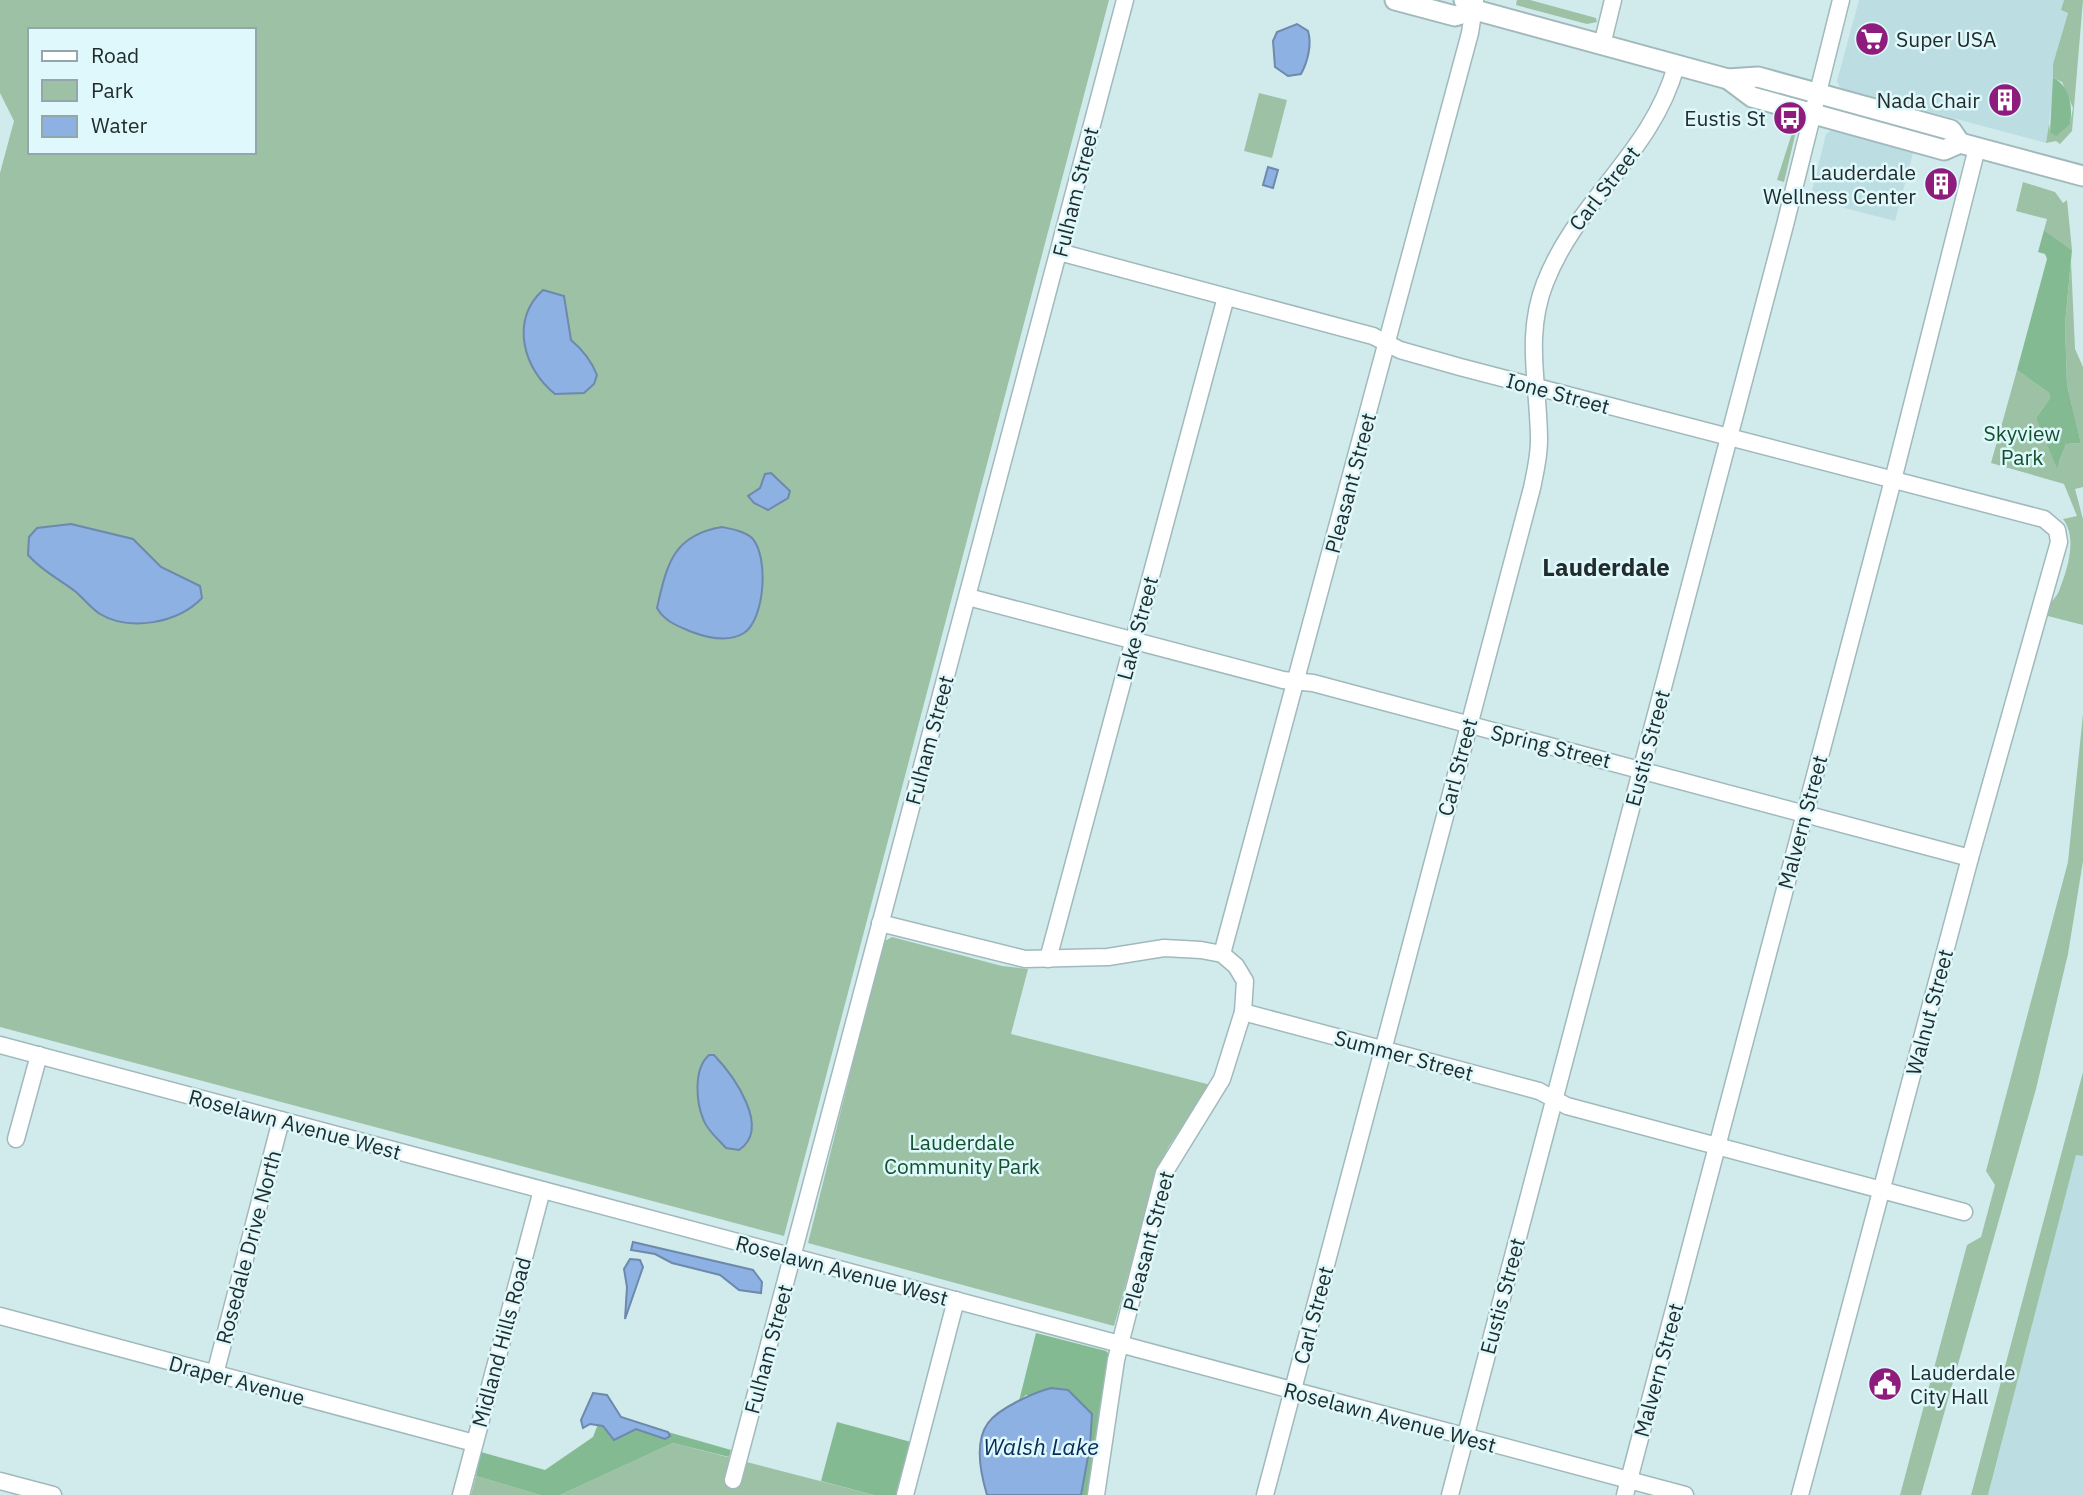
<svg xmlns="http://www.w3.org/2000/svg" width="2083" height="1495" viewBox="0 0 2083 1495" font-family="'IBM Plex Sans',sans-serif">
<style>
.built{fill:#bcdee2}
.green{fill:#9cc1a5;fill-rule:evenodd}
.forest{fill:#83ba92}
.water{fill:#8db1e2;stroke:#6d89ac;stroke-width:2}
.lines{fill:none;stroke-linecap:round;stroke-linejoin:round}
.minor-casing{stroke:#a1b9bc;stroke-width:19}
.major-casing{stroke:#a1b9bc;stroke-width:23}
.minor{stroke:#fff;stroke-width:16}
.major{stroke:#fff;stroke-width:19}
.labels{text-anchor:middle;dominant-baseline:central;stroke-width:5;stroke-linejoin:round;paint-order:stroke}
.poi-label{font-size:21px;fill:#222c2d;stroke:#def8fb;text-anchor:end}
.street-label{font-size:21px;fill:#222c2d;stroke:#def8fb}
.park-label{font-size:21px;fill:#11512b;stroke:#def8fb}
.water-label{font-size:23px;font-style:italic;fill:#082a57;stroke:#def8fb}
.quarter-label{font-size:24px;font-weight:bold;fill:#222c2d;stroke:#def8fb}
</style>
<rect width="100%" height="100%" fill="#d1ebed"/>
<g class="built">
<path d="M1859 0H2064L2061 10 2068 13 2053 64V95L2046 143 1840 88 1837 81Z"/>
<path d="M1832 130 1913 153 1895 221 1810 199 1826 134Z"/>
<path d="M2076 1154 2083 1156V1495H1988Z"/>
</g>
<g class="green">
<path d="M0 0H1109L784 1236 0 1027V173L14 121 0 93ZM30 30H254V152H30Z"/>
<path d="M1517 0H1530L1596 18 1597 22 1587 24 1516 5Z"/>
<path d="M2064 0H2083L2072 131 2060 144 2056 141 2046 143 2049 123 2050 132 2070 124 2073 108 2062 82 2053 78V64L2068 13 2061 10Z"/>
<path d="M1259 93 1287 100 1272 158 1244 151Z"/>
<path d="M1797 127 1784 182 1777 180 1792 133Z"/>
<path d="M2023 182 2055 192 2063 203 2067 200 2072 250 2044 230 2047 219 2016 211Z"/>
<path d="M2071 261 2075 349 2083 367V487L2075 489 2083 519V625L2044 615C2047 604 2055 600 2059 591 2067 570 2078 539 2063 519L2077 516 2064 484 1991 463 2017 370 2049 393 2050 398 2036 418 2059 463 2066 444 2081 443 2067 385 2065 324Z"/>
<path d="M2083 714V861L2068 954 2036 1089 1921 1495H1900L1967 1245 1981 1237 1995 1185 1986 1171 2068 862Z"/>
<path d="M892 937 1002 966 1028 969 1011 1034 1211 1085 1169 1146 1158 1168 1114 1326 808 1243 883 942Z"/>
<path d="M2083 1072V1156L2076 1155 1988 1495H1971Z"/>
<path d="M673 1443 874 1495H560Z"/>
<path d="M476 1476 540 1495H471Z"/>
</g>
<g class="forest">
<path d="M2053 78C2070 85 2073 108 2070 124L2056 136 2050 132Z"/>
<path d="M2044 230 2072 250 2065 324 2067 385 2081 443 2066 444 2057 468 2036 418 2050 398 2049 393 2017 370 2047 259 2045 254 2038 252Z"/>
<path d="M1036 1333 1106 1351 1110 1355 1090 1495H1081L1090 1446 1092 1414 1026 1395 1019 1401Z"/>
<path d="M837 1422 911 1442 897 1495H874L821 1481Z"/>
<path d="M598 1424 603 1426 614 1440C621 1437 629 1430 636 1429 645 1427 657 1437 665 1439L670 1436 668 1432 731 1450 729 1457 673 1443 560 1495H540L476 1476 481 1452 545 1470 593 1437Z"/>
</g>
<g class="water">
<path d="M1297 24 1308 31C1312 44 1308 61 1301 74L1288 76 1275 67 1273 41 1277 32Z"/>
<path d="M1268 167 1278 170 1273 188 1263 185Z"/>
<path d="M543 290 564 296 571 340C583 350 591 360 597 375L594 384 584 393 555 394C524 370 509 320 543 290Z"/>
<path d="M771 473 790 491 788 498 768 510 754 503 748 496 760 488 765 474Z"/>
<path d="M71 524 133 539 161 567 200 586 202 598C178 623 130 632 100 614 91 608 84 599 76 592 59 579 42 571 28 555L29 537 37 528Z"/>
<path d="M722 527C732 529 744 531 752 538 769 556 765 619 744 633 728 643 708 638 692 632 678 626 665 622 657 608 667 564 673 535 722 527Z"/>
<path d="M709 1055H714C733 1075 772 1128 739 1150L726 1148C718 1139 708 1131 704 1121 696 1103 693 1069 709 1055Z"/>
<path d="M633 1242 753 1270 762 1282 761 1293 739 1290 720 1275 672 1263 655 1254 631 1250Z"/>
<path d="M630 1259 640 1260 643 1267 625 1319 627 1287 624 1269Z"/>
<path d="M1051 1388 1068 1390 1092 1414 1090 1446 1081 1495H987C981 1475 974 1442 988 1423 999 1408 1033 1393 1051 1388Z"/>
<path d="M593 1393 607 1395 621 1417 668 1432 670 1436 665 1439 636 1429 614 1440 603 1426 590 1424 583 1428 581 1420Z"/>
</g>
<g class="lines">
<g class="minor-casing">
<g id="minor">
<path d="M1602 45 1613 0"/>
<path d="M1059 252 1373 336 1400 350 1460 367 2044 519 2057 530 2059 542 1970 858 1800 1495"/>
<path d="M968 597 1283 680 1313 683 1970 858"/>
<path d="M880 923 1025 959 1108 957 1164 948 1201 950 1222 954 1236 966 1245 981 1243 1012 1222 1079 1164 1173 1116 1360 1096 1495"/>
<path d="M1222 954 1470 33 1475 0"/>
<path d="M1048 959 1226 297"/>
<path d="M1243 1012 1539 1091 1567 1106 1964 1212"/>
<path d="M0 1045 1685 1495"/>
<path d="M16 1139 39 1055"/>
<path d="M0 1316 474 1443"/>
<path d="M215 1374 281 1120"/>
<path d="M733 1480 1125 0"/>
<path d="M0 1481 53 1495"/>
<path d="M461 1495 542 1190"/>
<path d="M905 1495 956 1300"/>
<path d="M1265 1495 1532 488C1535 473 1539 457 1539 441 1539 386 1524 336 1545 283 1577 200 1652 153 1676 66"/>
<path d="M1450 1495 1785 225 1841 0"/>
<path d="M1625 1495 1893 480 1977 148"/>
</g>
</g>
<g class="major-casing">
<g id="major">
<path d="M1395 0 1455 16 1475 10"/>
<path d="M1464 0 1475 10 1728 79 1758 77 1951 130 1960 143"/>
<path d="M1728 79 1752 97 1944 150 1960 143 2083 176"/>
</g>
</g>
<use href="#minor" class="minor"/>
<use href="#major" class="major"/>
</g>
<defs>
<g id="supermarket-disc" transform="scale(1.75)"><circle r="9.5" fill="#8e1c7d" stroke="#def8fb"/><path d="M-6-5.5h2.5l.6 2H6L4.5 2H-2.5L-4.4-4H-6ZM-1.5 3.2a1.3 1.3 0 1 0 .1 0ZM3 3.2a1.3 1.3 0 1 0 .1 0Z" fill="#fff"/></g>
<g id="building-disc" transform="scale(1.75)"><circle r="9.5" fill="#8e1c7d" stroke="#def8fb"/><path d="M-4-6H4V6H1V3H-1V6H-4ZM-2.5-4.3h1.7v1.8h-1.7ZM.8-4.3h1.7v1.8H.8ZM-2.5-1h1.7V.8h-1.7ZM.8-1h1.7V.8H.8Z" fill="#fff"/></g>
<g id="bus-disc" transform="scale(1.75)"><circle r="9.5" fill="#8e1c7d" stroke="#def8fb"/><path d="M-5-6H5V4H4V6H2V4H-2V6H-4V4H-5ZM-3.5-4V0h7V-4ZM-3.5 1.2v1.5H-2V1.2ZM2 1.2v1.5H3.5V1.2Z" fill="#fff"/></g>
<g id="civic-disc" transform="scale(1.75)"><circle r="9.5" fill="#8e1c7d" stroke="#def8fb"/><path d="M-.6-6.5H3V-4.5H.6V-3L4-1V1h2V6H-6V1h2V-1L-.6-3ZM-1.2 2.5V6h2.4V2.5Z" fill="#fff"/></g>
</defs>
<g fill-rule="evenodd">
<use href="#supermarket-disc" x="1872" y="39"/>
<use href="#building-disc" x="2005" y="100"/>
<use href="#bus-disc" x="1790" y="118"/>
<use href="#building-disc" x="1941" y="184"/>
<use href="#civic-disc" x="1885" y="1384"/>
</g>
<g class="labels">
<g class="poi-label">
<text x="1896" y="39" text-anchor="start">Super USA</text>
<text x="1980" y="100">Nada Chair</text>
<text x="1766" y="118">Eustis St</text>
<text x="1916" y="172">Lauderdale<tspan x="1916" dy="24">Wellness Center</tspan></text>
<text x="1910" y="1372" text-anchor="start">Lauderdale<tspan x="1910" dy="24">City Hall</tspan></text>
</g>
<g class="street-label">
<text transform="translate(1604 188) rotate(-52)">Carl Street</text>
<text transform="translate(1075 192) rotate(-76)">Fulham Street</text>
<text transform="translate(1558 393) rotate(15)">Ione Street</text>
<text transform="translate(1350 483) rotate(-75)">Pleasant Street</text>
<text transform="translate(1137 628) rotate(-75)">Lake Street</text>
<text transform="translate(929 740) rotate(-75)">Fulham Street</text>
<text transform="translate(1551 746) rotate(14)">Spring Street</text>
<text transform="translate(1647 748) rotate(-75)">Eustis Street</text>
<text transform="translate(1457 767) rotate(-75)">Carl Street</text>
<text transform="translate(1802 822) rotate(-75)">Malvern Street</text>
<text transform="translate(1929 1012) rotate(-75)">Walnut Street</text>
<text transform="translate(1404 1055) rotate(15)">Summer Street</text>
<text transform="translate(295 1124) rotate(15)">Roselawn Avenue West</text>
<text transform="translate(1148 1241) rotate(-75)">Pleasant Street</text>
<text transform="translate(248 1247) rotate(-75)">Rosedale Drive North</text>
<text transform="translate(842 1270) rotate(15)">Roselawn Avenue West</text>
<text transform="translate(1502 1296) rotate(-75)">Eustis Street</text>
<text transform="translate(1313 1315) rotate(-75)">Carl Street</text>
<text transform="translate(501 1342) rotate(-75)">Midland Hills Road</text>
<text transform="translate(768 1349) rotate(-75)">Fulham Street</text>
<text transform="translate(1658 1370) rotate(-75)">Malvern Street</text>
<text transform="translate(237 1380) rotate(15)">Draper Avenue</text>
<text transform="translate(1390 1417) rotate(15)">Roselawn Avenue West</text>
</g>
<g class="park-label">
<text x="2022" y="433">Skyview<tspan x="2022" dy="24">Park</tspan></text>
<text x="962" y="1142">Lauderdale<tspan x="962" dy="24">Community Park</tspan></text>
</g>
<g class="water-label">
<text x="1041" y="1446">Walsh Lake</text>
</g>
<g class="quarter-label">
<text x="1606" y="567">Lauderdale</text>
</g>
</g>
<rect x="28" y="28" width="228" height="126" fill="#def8fb" stroke="#93a6a9" stroke-width="2"/>
<rect x="42" y="51" width="35" height="10" fill="#ffffff" stroke="#93a6a9" stroke-width="2"/>
<text x="91" y="63" font-size="21" fill="#222c2d">Road</text>
<rect x="42" y="80" width="35" height="21" fill="#9cc1a5" stroke="#93a6a9" stroke-width="2"/>
<text x="91" y="98" font-size="21" fill="#222c2d">Park</text>
<rect x="42" y="116" width="35" height="21" fill="#8db1e2" stroke="#93a6a9" stroke-width="2"/>
<text x="91" y="133" font-size="21" fill="#222c2d">Water</text>
</svg>
